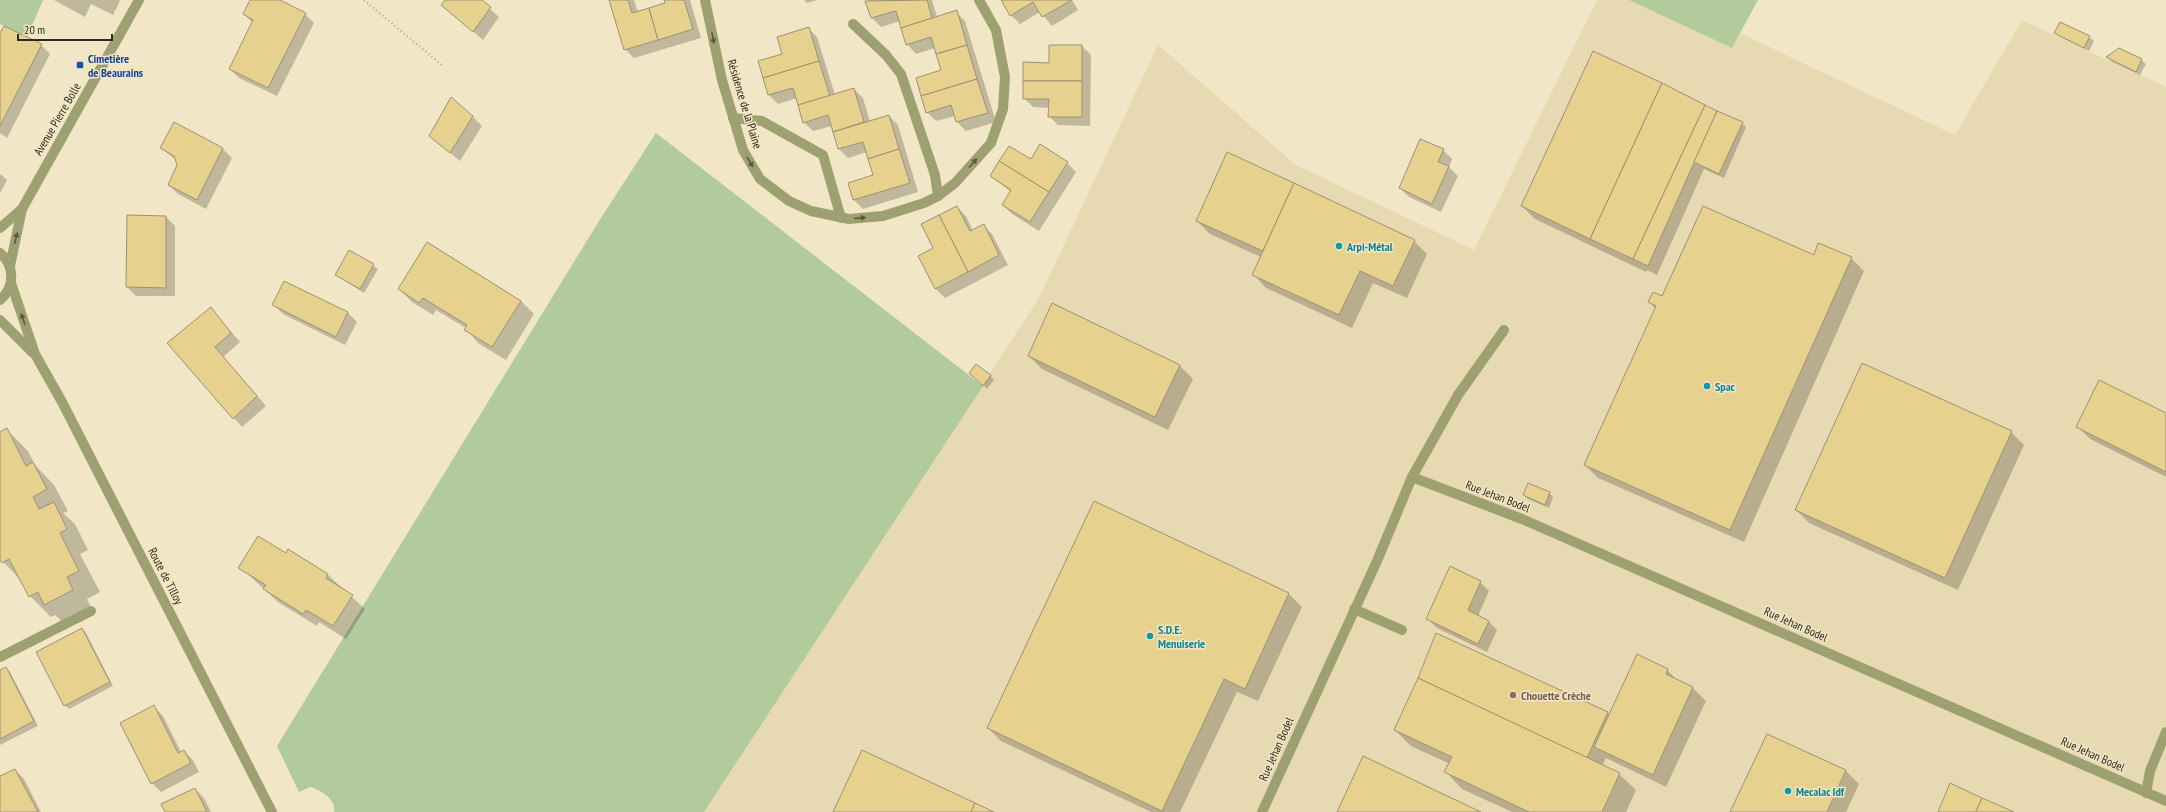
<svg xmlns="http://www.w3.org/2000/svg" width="2166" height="812" viewBox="0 0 2166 812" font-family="'PT Sans Narrow',sans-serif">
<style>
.built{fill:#e7dab2}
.green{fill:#b2cb9c}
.shadow{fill:#0003}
.building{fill:#e6d18e;stroke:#9c9273}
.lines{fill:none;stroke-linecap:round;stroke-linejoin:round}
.path{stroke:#b4ab90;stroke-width:2.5;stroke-dasharray:1 3;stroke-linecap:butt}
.minor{stroke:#9da070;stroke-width:10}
.oneway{fill:#5a593e}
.transit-dot{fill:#1a4fb4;stroke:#f1e6c5;stroke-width:1.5}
.culture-dot{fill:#0f9aa8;stroke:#f1e6c5;stroke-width:1.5}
.education-dot{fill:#8d6e63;stroke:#f1e6c5;stroke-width:1.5}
.labels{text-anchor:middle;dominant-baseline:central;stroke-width:3;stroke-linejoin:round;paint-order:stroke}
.transit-label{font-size:12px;font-weight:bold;fill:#164399;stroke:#f1e6c5;text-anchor:start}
.street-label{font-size:12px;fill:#2e2a1d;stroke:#f1e6c5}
.culture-label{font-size:12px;font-weight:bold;fill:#0d838f;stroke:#f1e6c5;text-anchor:start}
.education-label{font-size:12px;font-weight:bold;fill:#785e54;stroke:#f1e6c5;text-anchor:start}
</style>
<rect width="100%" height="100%" fill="#f1e6c5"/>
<path class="built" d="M1597 0H1670L1955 135 2022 20 2166 87V812H704L1039 298 1158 45 1296 165 1474 250Z"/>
<g class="green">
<path d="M0 0H43L27 37 0 24Z"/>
<path d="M1629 0H1758L1732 48Z"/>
<path d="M656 133 983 386 704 812H334C337 799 320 790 310 787L299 792 277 746 599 221Z"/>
</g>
<g class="shadow">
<path d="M54 0H118L120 1 113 15 91 4 85 17Z"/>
<path d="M251 0H278L305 14 314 23 277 96 239 78 230 69 253 23 244 14Z"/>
<path d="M446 0H480L499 17 483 40 442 5Z"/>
<path d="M610 0H634L638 12 666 4 665 0H690L701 38 634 58 625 49Z"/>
<path d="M804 0H817L807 3Z"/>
<path d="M871 0H932L937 17 956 12 965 21 996 122 966 131 957 122 955 116 936 121 927 112 942 71 935 48 916 54 907 44 900 21 881 27 872 18 867 1Z"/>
<path d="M1002 0H1072L1078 10 1052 26 1040 12 1020 24 1011 15Z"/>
<path d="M4 27 41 45 50 54 7 138 0 133V35Z"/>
<path d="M808 28 817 37 835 95 854 89 863 98 870 122 889 116 898 125 918 192 863 209 854 200 849 183 874 176 867 152 848 158 839 149 832 126 813 131 804 122 797 98 778 104 769 95 759 61 784 54Z"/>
<path d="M2055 33 2089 37 2094 41 2089 51 2060 37Z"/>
<path d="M1082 46 1091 55 1090 126 1058 125 1049 116 1050 108 1033 107 1024 98 1050 64Z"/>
<path d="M2108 58 2141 60 2146 64 2140 75 2112 62Z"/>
<path d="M473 117 482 126 460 161 430 136Z"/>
<path d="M174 123 223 149 232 158 206 209 178 194 169 185 178 165 177 161 161 148Z"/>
<path d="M1742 123 1746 127 1724 178 1704 169 1657 275 1647 270 1646 272 1535 219 1522 206Z"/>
<path d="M1443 150 1452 159 1449 167 1458 176 1441 212 1409 197 1400 188Z"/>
<path d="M1031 160 1067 163 1076 172 1039 231 1012 214 1003 205 1011 192 991 176Z"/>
<path d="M0 174 7 180 0 193Z"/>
<path d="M957 207 966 216 973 231 983 225 992 234 1008 265 945 298 936 289 919 256 935 248Z"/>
<path d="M166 217 175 226V296H136L127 287Z"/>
<path d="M1197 221 1414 241 1427 254 1407 298 1373 283 1352 328 1266 288 1253 274 1261 257 1210 234Z"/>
<path d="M428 243 521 301 534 314 506 360 478 343 466 328 436 310 433 315 412 302 399 289Z"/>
<path d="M350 251 378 269 364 293 336 275Z"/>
<path d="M1814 256 1851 258 1864 271 1744 542 1598 478 1585 465 1656 309 1649 302Z"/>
<path d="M285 282 348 313 357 322 345 345 283 314 274 305Z"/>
<path d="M1052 304 1180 366 1193 379 1168 430 1042 369 1029 356Z"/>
<path d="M211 309 240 342 223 357 266 406 242 427 168 343Z"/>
<path d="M971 373 990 375 994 380 987 389Z"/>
<path d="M2166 414V477L2090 439 2077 426Z"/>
<path d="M7 430 28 451 35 465 54 485 68 511 63 513 75 524 88 550 80 554 100 592 87 599 93 611 66 625 55 615 51 617 30 596 22 582 0 558V433Z"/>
<path d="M2011 432 2024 445 1958 590 1809 523 1796 510Z"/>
<path d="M1549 493 1553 497 1549 508 1528 499 1524 495Z"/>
<path d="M1095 502 1289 594 1302 607 1258 701 1237 692 1180 812H1151L1001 741 988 728Z"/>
<path d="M289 550 328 575 365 609 346 639 319 622 317 626 278 602 240 567 286 554Z"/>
<path d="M1480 582 1489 591 1478 616 1488 621 1497 630 1487 652 1437 628 1428 619Z"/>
<path d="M82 629 86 633 113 686 69 709 65 705Z"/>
<path d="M6 668 10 672 38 726 0 745V671Z"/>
<path d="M1667 670 1679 682 1693 688 1706 701 1666 787 1606 758 1602 766 1619 774 1636 790 1626 812H1512L1462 789 1446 772 1450 764 1411 746 1395 730 1608 713 1610 715Z"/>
<path d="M154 707 163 716 181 752 184 751 193 760 199 772 161 792 152 783Z"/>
<path d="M1767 735 1846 771 1859 784 1846 812H1732Z"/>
<path d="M15 770 24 779 41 812H0V777Z"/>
<path d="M195 789 204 798 211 812H166Z"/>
</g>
<g class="building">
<path d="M250 0H280L306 13 268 88 229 69 253 20 243 14Z"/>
<path d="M445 0H482L491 7 473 32 441 5Z"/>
<path d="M609 0H628L632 13 649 8 658 40 624 50Z"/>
<path d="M664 0H684L693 29 658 40 649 8 665 3Z"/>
<path d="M927 0 932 18 901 28 896 11 871 18 865 1Z"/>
<path d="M1001 0H1070V1L1042 17 1033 2 1010 16Z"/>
<path d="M957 10 967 45 936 54 931 37 906 45 901 28Z"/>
<path d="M2060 22 2090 36 2084 48 2054 33Z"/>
<path d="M4 26 42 44 0 126V33Z"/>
<path d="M809 27 819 61 763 78 758 61 782 54 777 37Z"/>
<path d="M967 45 977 79 921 96 916 78 941 70 936 54Z"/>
<path d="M1049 45H1082V81H1023V62L1049 63Z"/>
<path d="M2119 48 2142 59 2136 72 2106 57Z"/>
<path d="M1593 51 1662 83 1590 239 1521 206Z"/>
<path d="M819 61 830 96 798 105 793 88 768 95 763 78Z"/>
<path d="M977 79 988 113 956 122 951 105 926 113 921 96Z"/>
<path d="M1023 81H1082V117H1048L1049 99H1023Z"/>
<path d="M1662 83 1705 105 1633 259 1590 239Z"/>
<path d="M854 88 864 122 833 132 828 115 803 123 798 105Z"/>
<path d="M451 97 473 116 450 153 429 136Z"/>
<path d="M1705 105 1717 111 1648 266 1633 259Z"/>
<path d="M1717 111 1743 122 1719 174 1694 162Z"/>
<path d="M889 115 899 149 868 159 863 142 838 149 833 132Z"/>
<path d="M174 122 223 148 197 200 168 185 177 165 174 156 160 148Z"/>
<path d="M1420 139 1444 149 1438 162 1449 166 1432 204 1399 188Z"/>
<path d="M1040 144 1068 162 1049 192 999 161 1009 146 1031 159Z"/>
<path d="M899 149 910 183 853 200 848 183 873 175 868 159Z"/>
<path d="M1227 152 1294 183 1263 251 1196 221Z"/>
<path d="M999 161 1049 192 1030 222 1002 205 1011 190 990 176Z"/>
<path d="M1294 183 1415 240 1393 286 1360 271 1339 315 1252 275Z"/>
<path d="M957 206 970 231 984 224 999 255 968 272 939 215Z"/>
<path d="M1703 206 1814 255 1818 243 1852 257 1730 530 1584 465 1656 306 1648 302 1653 292 1662 296Z"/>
<path d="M127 215 166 216V288L126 287Z"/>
<path d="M939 215 968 272 935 289 918 256 933 248 921 224Z"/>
<path d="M427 242 521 301 492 347 464 330 467 325 423 298 419 303 398 289Z"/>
<path d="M349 250 374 264 360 289 335 275Z"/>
<path d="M284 281 348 312 336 337 272 305Z"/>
<path d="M1052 303 1180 365 1155 417 1028 356Z"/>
<path d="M211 307 231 333 215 347 257 396 233 419 167 343Z"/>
<path d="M1862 363 2012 431 1945 578 1795 510Z"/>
<path d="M976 364 991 375 983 386 969 373Z"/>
<path d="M2099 380 2166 413V472L2076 427Z"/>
<path d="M7 428 26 466 33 462 47 489 33 497 39 509 54 502 67 529 60 533 79 571 67 577 73 590 44 605 38 592 29 597 9 559 2 563 0 560V432Z"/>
<path d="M1528 483 1550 492 1545 505 1523 495Z"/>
<path d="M1094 501 1289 593 1245 689 1224 679 1162 811 987 728Z"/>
<path d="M258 536 286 553 288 549 328 574 326 578 353 595 333 626 306 610 303 614 263 589 266 585 238 568Z"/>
<path d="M1450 566 1481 581 1468 610 1489 621 1478 644 1426 619Z"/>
<path d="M82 628 110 682 64 706 36 652Z"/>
<path d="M1436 633 1608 712 1587 758 1418 678Z"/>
<path d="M1637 654 1668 669 1666 674 1693 687 1653 775 1594 747Z"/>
<path d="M6 667 34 721 0 739V670Z"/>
<path d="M1418 678 1620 773 1602 812H1529L1444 772 1452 757 1394 730Z"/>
<path d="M154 705 178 753 184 750 191 763 151 784 120 723Z"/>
<path d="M1767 734 1846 770 1827 812H1730Z"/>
<path d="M862 750 975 803 971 812H833Z"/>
<path d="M1363 756 1481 812H1337Z"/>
<path d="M15 769 38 812H0V776Z"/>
<path d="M1950 783 1982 798 1976 812H1938Z"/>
<path d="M195 788 207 812H165L161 804Z"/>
<path d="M1982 798 2014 812H1976Z"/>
<path d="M975 803 994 812H971Z"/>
</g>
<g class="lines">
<path class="path" d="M364 0 443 66"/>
<g class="minor">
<path d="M705 0 722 80 743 150 760 179 789 201 811 211 849 219 883 216 924 203 938 196 955 183 991 143 1003 109 1005 77 996 30 979 0"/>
<path d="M853 24 886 55 901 74 935 175 938 196"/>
<path d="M733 118 762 121 823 155 841 218"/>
<path d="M0 228 22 209"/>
<path d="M0 253C15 266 15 287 0 300"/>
<path d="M10 266 22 209 139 0"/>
<path d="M11 283 35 354 62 402 272 812"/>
<path d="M0 320 33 353"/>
<path d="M1412 477 1522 519 2166 801"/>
<path d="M1354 609 1402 630"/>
<path d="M0 657 91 611"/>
<path d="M2146 793 2150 771 2166 732"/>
<path d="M1262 812 1377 561 1412 477 1458 395 1504 330"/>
</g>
</g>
<defs><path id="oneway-solid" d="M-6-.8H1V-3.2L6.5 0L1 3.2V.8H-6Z"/></defs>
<g class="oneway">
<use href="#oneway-solid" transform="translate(713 38) rotate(78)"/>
<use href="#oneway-solid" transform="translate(750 162) rotate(59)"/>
<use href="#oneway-solid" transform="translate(973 163) rotate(-48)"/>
<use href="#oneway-solid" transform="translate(860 218) rotate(-5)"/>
<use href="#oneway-solid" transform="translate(16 238) rotate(-77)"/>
<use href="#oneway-solid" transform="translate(23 319) rotate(-109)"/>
</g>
<rect class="transit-dot" x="76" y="61" width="8" height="8" rx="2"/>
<g class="culture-dot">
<circle cx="1339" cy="246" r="4"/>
<circle cx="1707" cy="386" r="4"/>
<circle cx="1150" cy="636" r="4"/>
<circle cx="1788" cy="791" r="4"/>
</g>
<circle class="education-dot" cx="1513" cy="695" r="4"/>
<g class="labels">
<g class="transit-label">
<text x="88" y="58">Cimetière<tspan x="88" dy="14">de Beaurains</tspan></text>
</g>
<g class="street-label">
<text transform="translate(745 104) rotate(73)">Résidence de la Plaine</text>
<text transform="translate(57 119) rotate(-60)">Avenue Pierre Bolle</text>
<text transform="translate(1498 496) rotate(21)">Rue Jehan Bodel</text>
<text transform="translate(166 576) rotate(63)">Route de Tilloy</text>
<text transform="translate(1796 624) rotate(24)">Rue Jehan Bodel</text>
<text transform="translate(1276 749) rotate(-66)">Rue Jehan Bodel</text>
<text transform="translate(2093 754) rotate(24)">Rue Jehan Bodel</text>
</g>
<g class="culture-label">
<text x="1347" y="246">Arpi-Métal</text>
<text x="1715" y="386">Spac</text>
<text x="1158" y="629">S.D.E.<tspan x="1158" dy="14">Menuiserie</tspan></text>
<text x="1796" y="791">Mecalac Idf</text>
</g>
<g class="education-label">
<text x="1521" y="695">Chouette Crèche</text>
</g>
</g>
<path d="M18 34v6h94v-6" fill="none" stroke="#2e2a1d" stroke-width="2"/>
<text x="24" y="34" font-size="12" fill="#2e2a1d" stroke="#f1e6c5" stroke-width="3" paint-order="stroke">20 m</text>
</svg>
